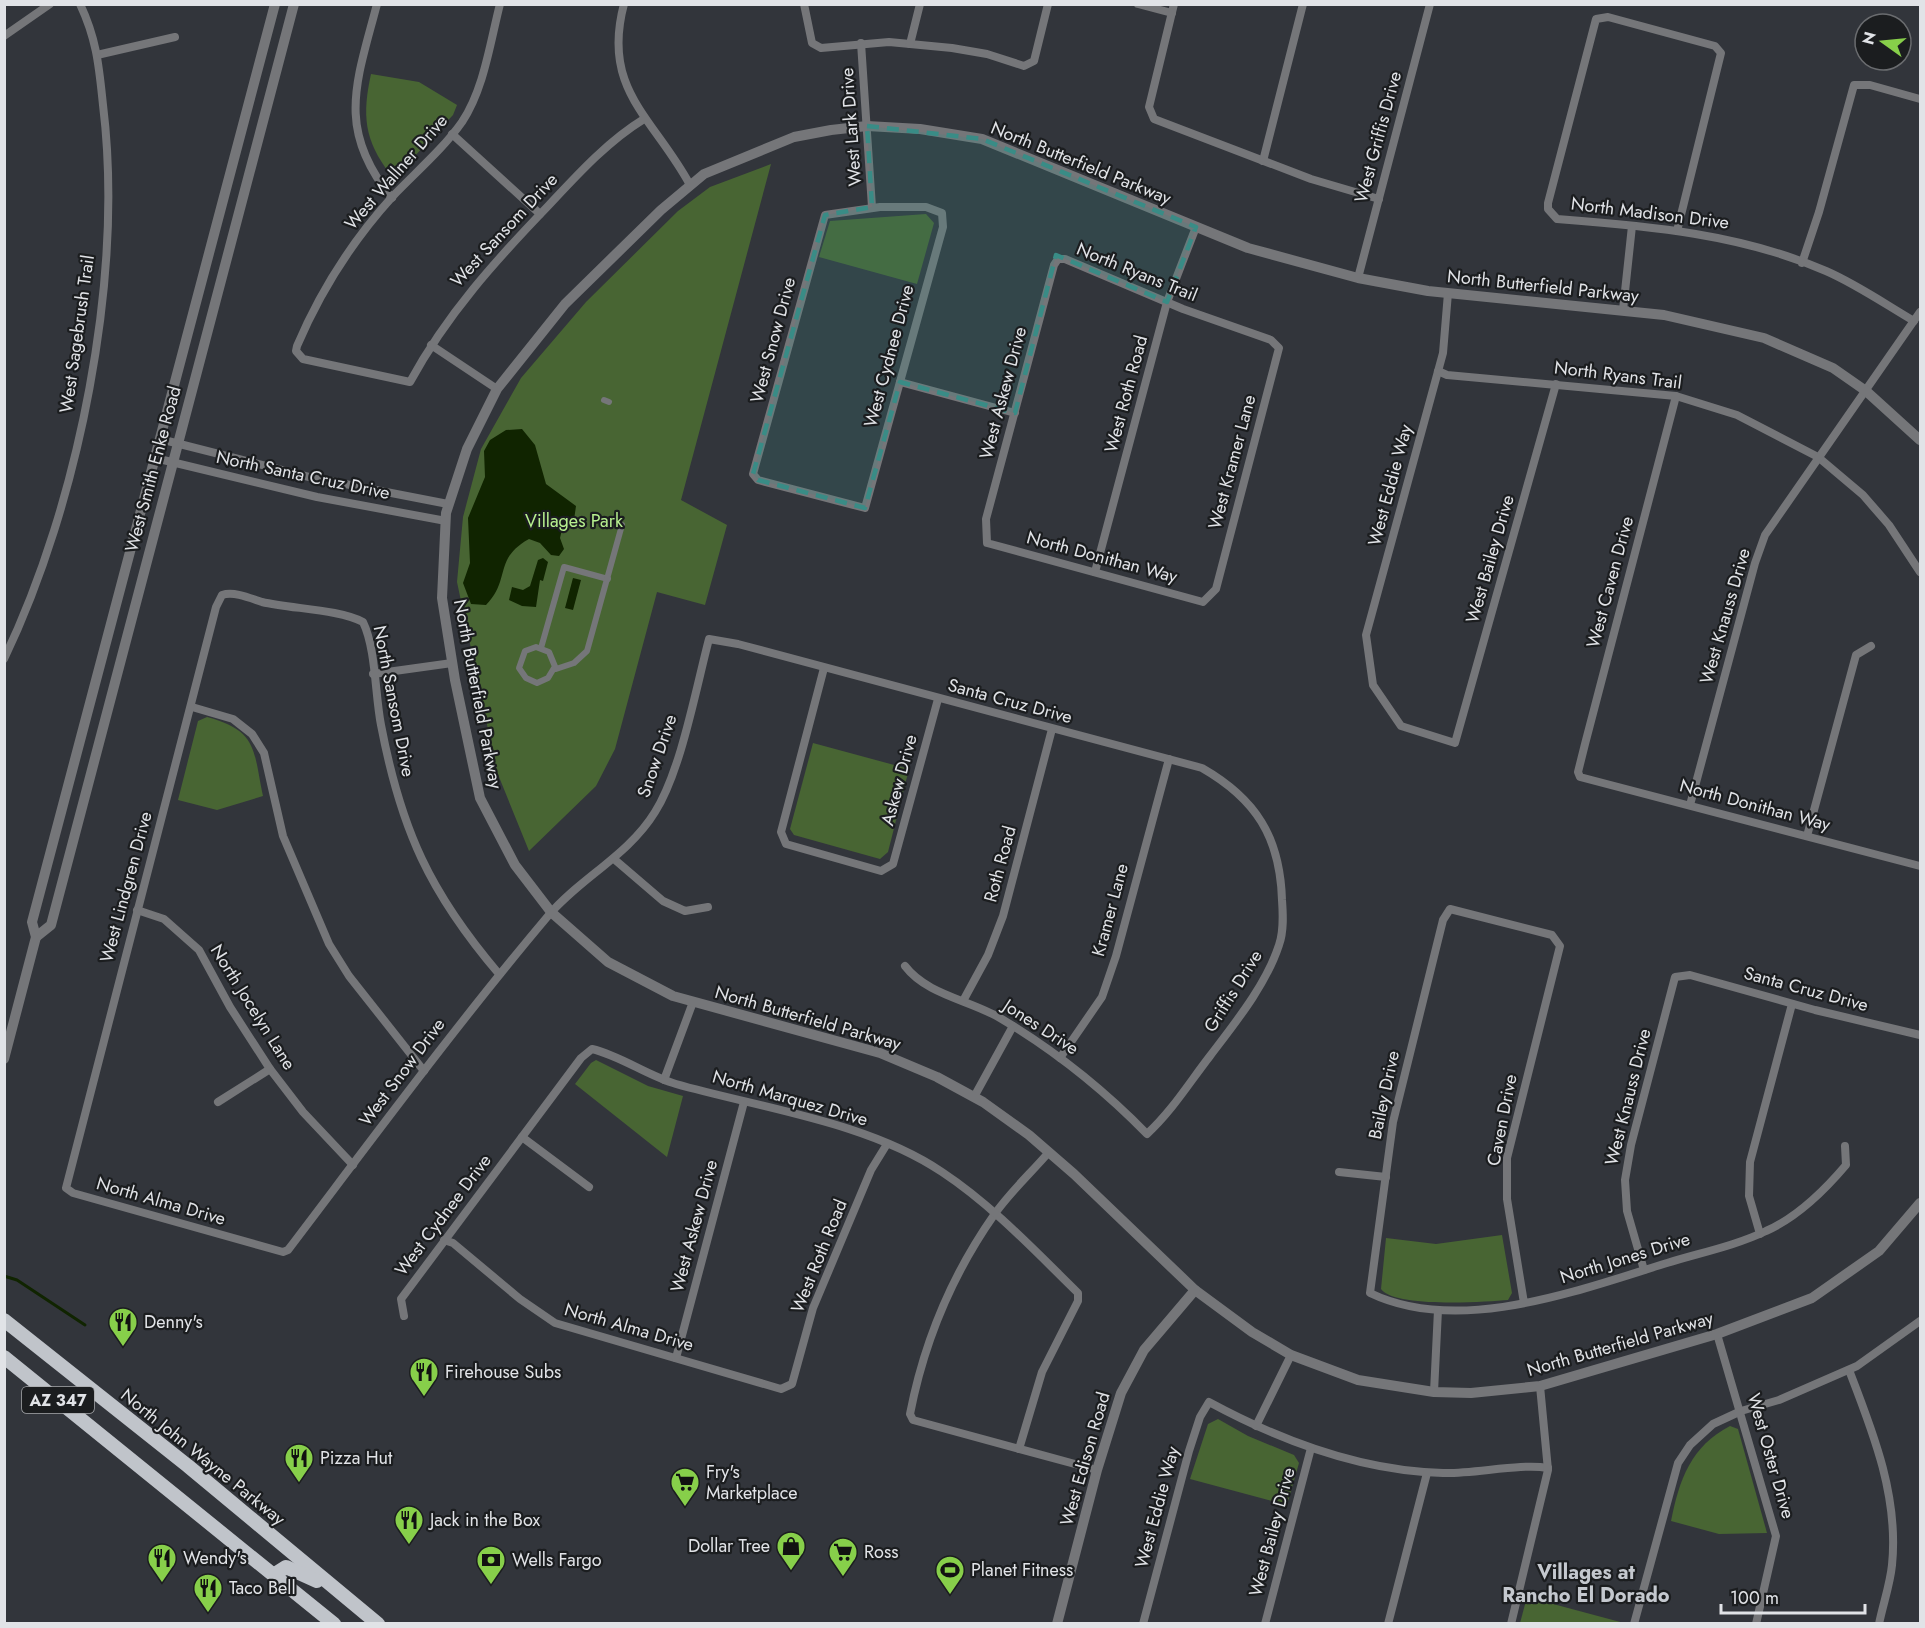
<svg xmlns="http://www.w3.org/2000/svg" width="1925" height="1628" viewBox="0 0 1925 1628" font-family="Jost,sans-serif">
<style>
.green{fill:#486533}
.water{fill:#102400}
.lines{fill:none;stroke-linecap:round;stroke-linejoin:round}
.stream{stroke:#102400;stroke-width:3}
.pedestrian{stroke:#757679;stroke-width:6}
.minor{stroke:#757679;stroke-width:8}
.tertiary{stroke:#757679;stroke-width:10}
.trunk{stroke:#c0c4ca;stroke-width:14}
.marked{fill:#398c86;fill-opacity:0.2;stroke:#398c86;stroke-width:4.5;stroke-dasharray:12 8;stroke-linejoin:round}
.labels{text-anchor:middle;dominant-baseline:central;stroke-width:4.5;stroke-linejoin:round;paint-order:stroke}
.shield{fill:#1b1d1f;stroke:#a6a8ab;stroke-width:1.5}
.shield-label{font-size:16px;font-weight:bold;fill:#e1e3e7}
.street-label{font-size:18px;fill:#e1e3e7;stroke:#1b1d1f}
.park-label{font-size:18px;fill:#b8f190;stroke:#1b1d1f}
.poi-label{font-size:18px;fill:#e1e3e7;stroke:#1b1d1f;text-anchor:start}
.neighbourhood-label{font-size:20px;font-weight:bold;fill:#c4c8ce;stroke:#1b1d1f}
</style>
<rect width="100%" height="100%" fill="#32353b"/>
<g class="green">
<path d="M371 74 419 82 457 105 453 115 398 174H390C364 140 362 115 371 74Z"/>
<path d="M771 164 681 500 727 525 705 605 657 592 615 749 596 786 529 851 497 772 457 582 463 517 481 449 521 378 586 302 678 211 710 187Z"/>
<path d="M926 214 934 223 917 284 819 257 830 221Z"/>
<path d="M207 717C258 731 253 749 263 796L217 810 178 800 198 721Z"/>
<path d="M813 743 909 769 888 852 880 859 794 835 790 829Z"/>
<path d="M596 1060 648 1086 683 1096 667 1157 575 1084 591 1063Z"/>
<path d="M1502 1235 1512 1293 1508 1300C1484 1302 1395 1308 1381 1289L1386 1238 1436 1244Z"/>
<path d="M1218 1419 1248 1436 1294 1455 1299 1463 1287 1505 1190 1479 1208 1424Z"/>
<path d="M1730 1426 1738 1429 1767 1533 1719 1534 1671 1521C1679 1480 1691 1446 1730 1426Z"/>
<path d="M1527 1597 1624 1623H1520Z"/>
</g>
<g class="water">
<path d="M522 429 535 445 546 484 576 506 574 520 563 525 560 538 564 549 559 556 551 555 540 543 529 539C493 559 511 580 486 605L471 604 463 583 470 563 468 518 485 477 484 451 490 440 506 430Z"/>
<path d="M543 558 548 562 543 581 540 580 536 607 522 606 509 600 512 587 523 590 530 586 538 560Z"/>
<path d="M573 578 581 580 573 610 565 608Z"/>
</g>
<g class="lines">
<path class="stream" d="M4 1276 17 1280 85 1325"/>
<g class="pedestrian">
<path d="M604 400 609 402"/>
<path d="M541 648 564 567 608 579"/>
<path d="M554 668 548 678 537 683 526 678 519 668 525 651 536 647 549 652 556 669 574 663 587 651 622 525"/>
</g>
<g class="minor">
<path d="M377 4C357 81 335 129 392 198"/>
<path d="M500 4C490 43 484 89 462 122 443 149 416 172 393 196 353 240 320 292 297 346L296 351 303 359 410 382C447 314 496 260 549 205 578 174 608 141 644 119"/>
<path d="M624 4C601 90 654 118 690 185"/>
<path d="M804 4 812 43 821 48 889 42 952 48 987 54 1024 66 1034 61 1048 4"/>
<path d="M1138 4 1172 13"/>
<path d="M1174 4 1149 107 1154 119 1311 179 1379 199"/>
<path d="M4 36 50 4"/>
<path d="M861 43 872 207"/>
<path d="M910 44 920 4"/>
<path d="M97 55 175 37"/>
<path d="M452 134 540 214"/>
<path d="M1263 161 1303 4"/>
<path d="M880 207H926L942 213 943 227 865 508 758 480 753 474 825 215Z"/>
<path d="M1677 231 1721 53 1715 46 1608 17 1596 19 1548 203V209L1557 219C1649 226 1741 234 1826 271 1856 284 1885 304 1914 321"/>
<path d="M1058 259H1065L1183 309 1271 340 1279 348 1216 589 1203 602 987 543 986 519 1054 265Z"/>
<path d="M1802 263 1819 212 1854 85H1870L1920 99"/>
<path d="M1358 278 1430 4"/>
<path d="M1448 293 1443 353 1366 635 1373 685 1401 726 1455 743 1556 384"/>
<path d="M1623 310 1632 226"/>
<path d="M431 345 497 389"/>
<path d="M1438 371 1447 375 1676 396 1737 415 1818 457 1863 495 1889 525 1920 572"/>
<path d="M900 382 1015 413"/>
<path d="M1676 396 1585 744 1578 772 1580 777 1920 866"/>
<path d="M160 439 309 477 448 504"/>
<path d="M155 458 317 497 446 521"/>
<path d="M1095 572 1167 302 1196 227"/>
<path d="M4 659C79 503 124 277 103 105 99 67 97 40 80 4"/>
<path d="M824 668 781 832 786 844 881 871 893 864 938 699"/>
<path d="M373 674 452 663"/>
<path d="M192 707 233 719 252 734 264 753 283 836 329 944 349 976 424 1071"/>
<path d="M1690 805 1755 563 1765 535 1920 312"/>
<path d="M1807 836 1856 655 1871 646"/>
<path d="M614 859 663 901 685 911 708 907"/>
<path d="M137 910 164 919 199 950 230 1007 270 1069 303 1112 353 1165"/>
<path d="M499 974C430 893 401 830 381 725 375 695 376 649 363 622 339 609 291 609 262 602 250 598 234 591 222 595L216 607 66 1188 73 1193 283 1252 288 1250C373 1138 457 1024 548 916 580 878 628 856 655 812 681 771 696 688 709 639L738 644 1202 768C1256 799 1280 837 1282 900 1283 914 1284 931 1279 945 1266 985 1235 1023 1210 1056 1189 1083 1172 1111 1147 1134 1103 1089 1054 1050 1000 1018 970 1000 927 995 905 966"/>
<path d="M963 1001 988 955 1003 916 1052 729"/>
<path d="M1060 1058 1102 997 1116 956 1169 759"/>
<path d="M664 1080 693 1002"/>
<path d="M974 1097 1013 1026"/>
<path d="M218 1102 270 1069"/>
<path d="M522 1137 589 1187"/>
<path d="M1049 1152C1031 1173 1010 1192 994 1215 952 1275 924 1342 910 1414L913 1420 1097 1470"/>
<path d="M1339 1172 1386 1177"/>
<path d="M1760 1234 1749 1196 1750 1162 1792 1004"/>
<path d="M444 1240 453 1243 520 1299 555 1323 781 1389 792 1384 813 1308 871 1170 887 1144"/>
<path d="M1644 1270 1627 1211 1625 1180 1631 1145 1675 977 1690 975 1815 1010 1920 1035"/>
<path d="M1524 1303 1507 1199V1158L1560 946 1552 935 1450 909 1443 920 1393 1122 1370 1293C1459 1336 1579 1290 1667 1263 1699 1253 1735 1246 1766 1231 1798 1217 1824 1191 1846 1165L1845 1146"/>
<path d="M404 1316 401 1299 581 1058 592 1049C621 1056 646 1075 676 1084 761 1108 868 1122 942 1172 992 1205 1035 1251 1078 1293V1301L1042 1372 1019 1449"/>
<path d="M1717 1334 1776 1536 1756 1624"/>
<path d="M676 1358 744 1102"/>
<path d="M1849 1370C1873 1432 1899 1497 1892 1565 1890 1585 1883 1604 1879 1624"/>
<path d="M1434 1392 1438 1310"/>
<path d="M1256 1426 1291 1355"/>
<path d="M1143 1624 1189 1451 1200 1417 1209 1402C1281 1441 1360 1471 1443 1473 1474 1474 1521 1463 1548 1468"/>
<path d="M1265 1624 1311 1448"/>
<path d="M1388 1624 1427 1473"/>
<path d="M1511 1624 1548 1470 1540 1386"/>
<path d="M1634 1624 1678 1463 1690 1445 1713 1424 1741 1411 1779 1400 1857 1366 1920 1321"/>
</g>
<g class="tertiary">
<path d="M1920 440 1866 391 1833 368 1764 338 1664 315 1428 291 1358 278 1248 248 982 139 920 129 867 126 831 130 794 137 704 174 661 210 565 304 497 389 467 449 446 513 442 598 455 680 480 798 515 865 551 912 608 962 673 996 880 1053 937 1077 983 1102 1029 1135 1074 1174 1195 1290 1252 1332 1291 1355 1358 1380 1434 1392 1471 1393 1540 1386 1717 1334 1812 1298 1879 1251 1920 1203"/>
<path d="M36 937 51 925 294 4"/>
<path d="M4 1059 36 937 32 922 275 4"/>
<path d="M1057 1624 1097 1470 1121 1393 1144 1350 1195 1290"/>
</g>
<g class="trunk">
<path d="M4 1320 188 1466 378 1624"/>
<path d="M4 1357 334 1624"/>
<path d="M275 1574 286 1567 317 1581"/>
</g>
</g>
<path class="marked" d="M867 126 982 139 1196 227 1167 302 1056 255 1015 413 900 382 865 508 758 480 753 474 825 215 872 207Z"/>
<defs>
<g id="restaurant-pin" transform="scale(1.5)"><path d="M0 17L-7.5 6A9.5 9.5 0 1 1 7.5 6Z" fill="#87cf4a" stroke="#1b1d1f"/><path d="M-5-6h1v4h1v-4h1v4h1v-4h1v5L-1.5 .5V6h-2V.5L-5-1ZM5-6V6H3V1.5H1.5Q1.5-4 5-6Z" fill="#111"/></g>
<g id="supermarket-pin" transform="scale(1.5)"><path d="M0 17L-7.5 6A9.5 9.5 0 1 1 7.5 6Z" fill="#87cf4a" stroke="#1b1d1f"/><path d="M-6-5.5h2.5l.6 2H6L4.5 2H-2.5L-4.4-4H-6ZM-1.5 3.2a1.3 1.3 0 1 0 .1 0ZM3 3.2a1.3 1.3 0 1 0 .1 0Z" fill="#111"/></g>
<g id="shop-pin" transform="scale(1.5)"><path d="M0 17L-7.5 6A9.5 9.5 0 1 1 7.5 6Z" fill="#87cf4a" stroke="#1b1d1f"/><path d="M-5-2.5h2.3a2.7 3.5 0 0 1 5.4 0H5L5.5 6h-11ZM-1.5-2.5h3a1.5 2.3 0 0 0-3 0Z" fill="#111"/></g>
<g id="bank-pin" transform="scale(1.5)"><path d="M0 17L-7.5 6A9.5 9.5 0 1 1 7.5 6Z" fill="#87cf4a" stroke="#1b1d1f"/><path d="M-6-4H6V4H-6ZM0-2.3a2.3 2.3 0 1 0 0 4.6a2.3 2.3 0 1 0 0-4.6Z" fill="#111"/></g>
<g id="stadium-pin" transform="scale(1.5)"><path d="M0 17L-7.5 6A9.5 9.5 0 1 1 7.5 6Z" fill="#87cf4a" stroke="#1b1d1f"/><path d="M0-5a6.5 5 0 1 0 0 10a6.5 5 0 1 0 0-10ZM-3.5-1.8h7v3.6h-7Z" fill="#111"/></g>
</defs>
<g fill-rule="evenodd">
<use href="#restaurant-pin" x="123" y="1322"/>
<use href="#restaurant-pin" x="424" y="1372"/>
<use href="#restaurant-pin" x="299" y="1458"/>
<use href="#supermarket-pin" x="685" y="1482"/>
<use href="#restaurant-pin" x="409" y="1520"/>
<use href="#shop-pin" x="791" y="1546"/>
<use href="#supermarket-pin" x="843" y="1552"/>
<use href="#restaurant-pin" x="162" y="1558"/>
<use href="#bank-pin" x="491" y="1560"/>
<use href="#stadium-pin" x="950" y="1570"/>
<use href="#restaurant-pin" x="208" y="1588"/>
</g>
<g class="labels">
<rect class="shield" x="22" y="1387" width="72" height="26" rx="4.5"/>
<g class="shield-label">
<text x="58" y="1400">AZ 347</text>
</g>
<g class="street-label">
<text transform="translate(851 127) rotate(-94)">West Lark Drive</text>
<text transform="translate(1378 137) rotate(-75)">West Griffis Drive</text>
<text transform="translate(1081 163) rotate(22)">North Butterfield Parkway</text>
<text transform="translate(396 172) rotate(-49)">West Wallner Drive</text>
<text transform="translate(1650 213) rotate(7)">North Madison Drive</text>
<text transform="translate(504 230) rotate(-47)">West Sansom Drive</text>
<text transform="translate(1137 272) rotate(22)">North Ryans Trail</text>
<text transform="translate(1543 286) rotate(6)">North Butterfield Parkway</text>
<text transform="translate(77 334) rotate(-82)">West Sagebrush Trail</text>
<text transform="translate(773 340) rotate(-75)">West Snow Drive</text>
<text transform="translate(889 356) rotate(-75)">West Cydnee Drive</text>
<text transform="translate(1618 375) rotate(7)">North Ryans Trail</text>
<text transform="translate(1003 393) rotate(-75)">West Askew Drive</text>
<text transform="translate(1126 394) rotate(-75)">West Roth Road</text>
<text transform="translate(1232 462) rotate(-75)">West Kramer Lane</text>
<text transform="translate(153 469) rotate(-75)">West Smith Enke Road</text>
<text transform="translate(303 475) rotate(12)">North Santa Cruz Drive</text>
<text transform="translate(1390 485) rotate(-75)">West Eddie Way</text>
<text transform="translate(1102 557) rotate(15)">North Donithan Way</text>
<text transform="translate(1490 559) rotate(-74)">West Bailey Drive</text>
<text transform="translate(1610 582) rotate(-75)">West Caven Drive</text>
<text transform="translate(1725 616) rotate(-74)">West Knauss Drive</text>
<text transform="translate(478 694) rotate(79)">North Butterfield Parkway</text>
<text transform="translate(394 701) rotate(79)">North Sansom Drive</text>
<text transform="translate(1010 701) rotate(15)">Santa Cruz Drive</text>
<text transform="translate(657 756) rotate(-71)">Snow Drive</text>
<text transform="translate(899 780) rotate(-75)">Askew Drive</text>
<text transform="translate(1755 805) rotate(15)">North Donithan Way</text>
<text transform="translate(1000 864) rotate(-75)">Roth Road</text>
<text transform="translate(126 887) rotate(-75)">West Lindgren Drive</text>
<text transform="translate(1110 910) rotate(-75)">Kramer Lane</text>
<text transform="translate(1806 989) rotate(15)">Santa Cruz Drive</text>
<text transform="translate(1233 991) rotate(-58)">Griffis Drive</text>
<text transform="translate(253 1007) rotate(58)">North Jocelyn Lane</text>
<text transform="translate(808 1018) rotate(16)">North Butterfield Parkway</text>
<text transform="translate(1041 1027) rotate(33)">Jones Drive</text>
<text transform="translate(402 1072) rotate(-53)">West Snow Drive</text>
<text transform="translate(1384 1095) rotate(-78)">Bailey Drive</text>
<text transform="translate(1628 1097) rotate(-76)">West Knauss Drive</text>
<text transform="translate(790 1098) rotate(16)">North Marquez Drive</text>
<text transform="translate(1502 1120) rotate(-79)">Caven Drive</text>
<text transform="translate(161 1201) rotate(16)">North Alma Drive</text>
<text transform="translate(443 1215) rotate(-53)">West Cydnee Drive</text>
<text transform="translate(694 1226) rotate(-75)">West Askew Drive</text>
<text transform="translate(819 1256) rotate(-68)">West Roth Road</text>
<text transform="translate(1625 1258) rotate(-17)">North Jones Drive</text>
<text transform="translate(629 1327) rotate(16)">North Alma Drive</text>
<text transform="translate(1620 1344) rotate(-16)">North Butterfield Parkway</text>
<text transform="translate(1771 1456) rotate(74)">West Oster Drive</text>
<text transform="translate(203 1457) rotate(39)">North John Wayne Parkway</text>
<text transform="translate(1085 1459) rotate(-74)">West Edison Road</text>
<text transform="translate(1157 1507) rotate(-75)">West Eddie Way</text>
<text transform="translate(1272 1532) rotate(-75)">West Bailey Drive</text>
</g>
<g class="park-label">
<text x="574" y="521">Villages Park</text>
</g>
<g class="poi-label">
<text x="144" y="1322">Denny's</text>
<text x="445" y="1372">Firehouse Subs</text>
<text x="320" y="1458">Pizza Hut</text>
<text x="706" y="1472">Fry's<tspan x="706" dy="21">Marketplace</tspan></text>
<text x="430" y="1520">Jack in the Box</text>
<text x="770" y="1546" text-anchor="end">Dollar Tree</text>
<text x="864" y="1552">Ross</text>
<text x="183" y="1558">Wendy's</text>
<text x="512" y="1560">Wells Fargo</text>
<text x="971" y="1570">Planet Fitness</text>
<text x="229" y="1588">Taco Bell</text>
</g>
<g class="neighbourhood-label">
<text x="1586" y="1572">Villages at<tspan x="1586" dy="23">Rancho El Dorado</tspan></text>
</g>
</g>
<rect width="1925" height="1628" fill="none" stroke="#e1e3e7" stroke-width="12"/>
<g transform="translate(1883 42) rotate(285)"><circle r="28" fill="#1b1d1f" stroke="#6a6c6f" stroke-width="1.5"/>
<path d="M0-4.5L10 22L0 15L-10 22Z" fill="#87cf4a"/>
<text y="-9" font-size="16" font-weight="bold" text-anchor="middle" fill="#e1e3e7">N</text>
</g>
<path d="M1721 1604v9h144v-9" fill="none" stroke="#e1e3e7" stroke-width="3"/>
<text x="1730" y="1604" font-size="18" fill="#e1e3e7" stroke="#1b1d1f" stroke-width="4.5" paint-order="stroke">100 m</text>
</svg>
